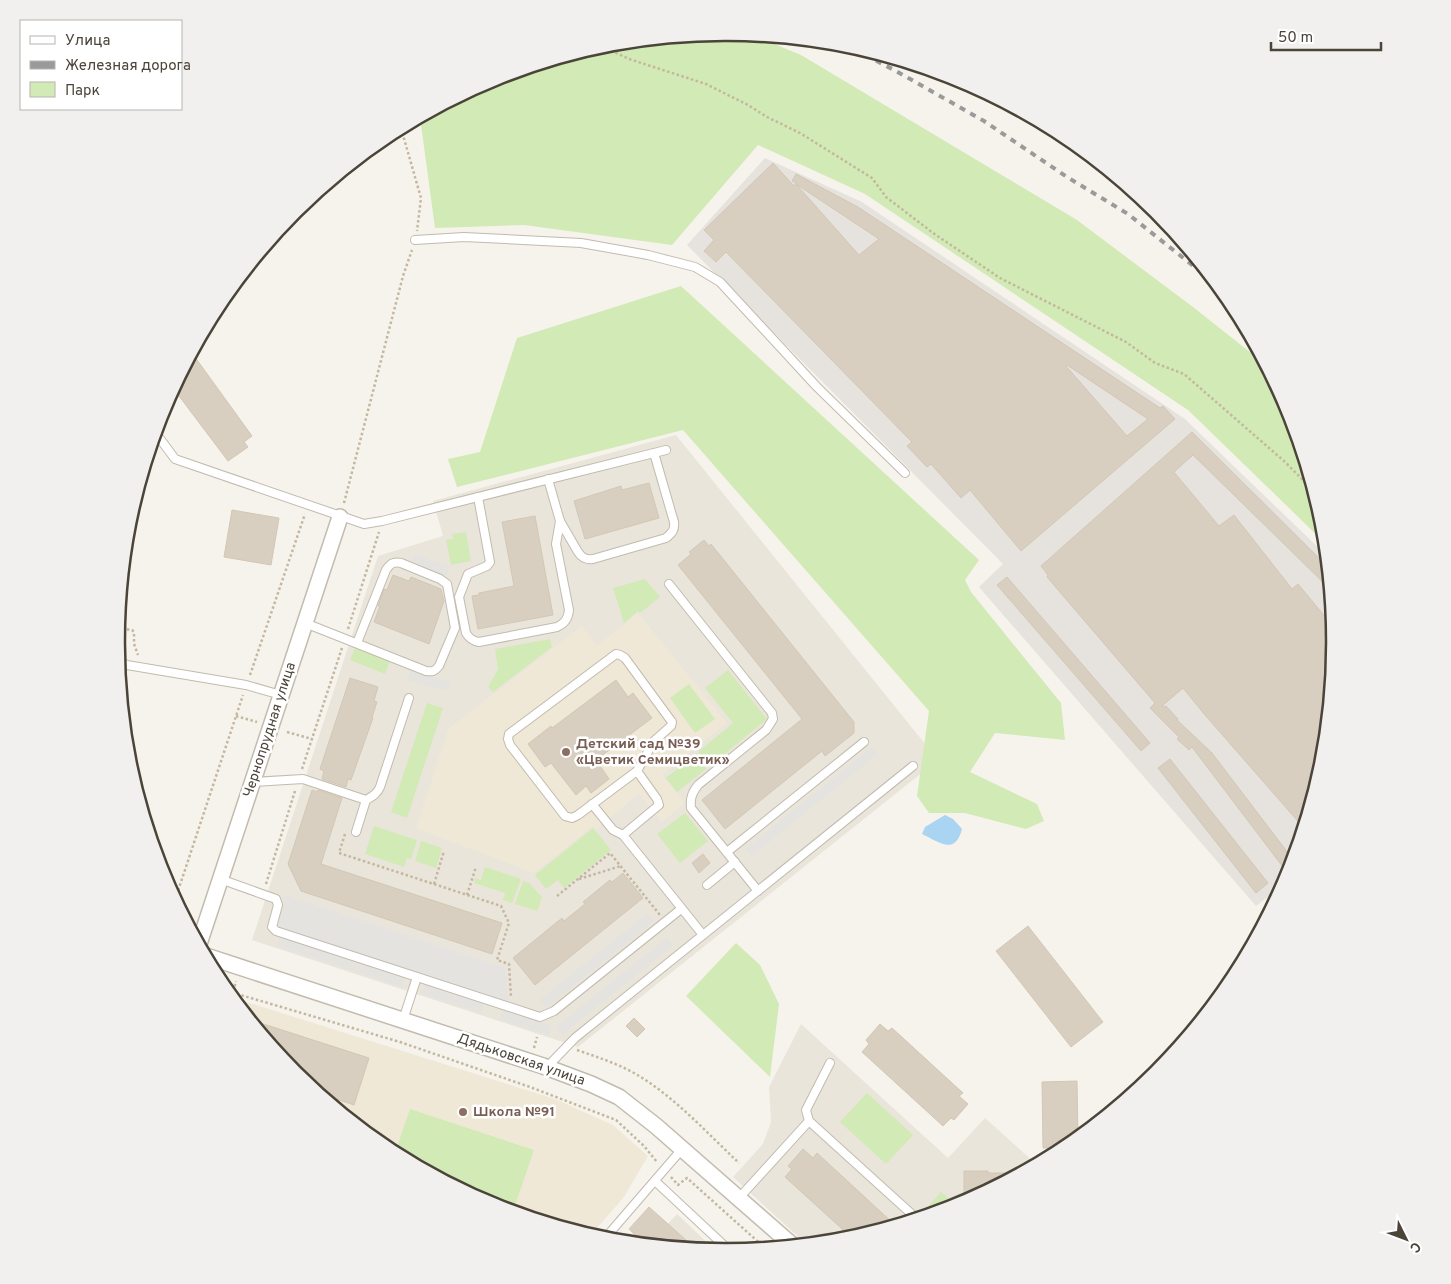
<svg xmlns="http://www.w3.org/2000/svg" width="1451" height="1284" viewBox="0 0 1451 1284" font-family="Overpass,sans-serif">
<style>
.residential{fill:#eae5da;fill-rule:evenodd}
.industrial{fill:#e6e2dd}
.education{fill:#efe8d6}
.green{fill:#d2eab5}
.parking{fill:#e5e3e0}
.water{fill:#a9d4f2}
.building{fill:#d8cfc1;stroke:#d3c7b4;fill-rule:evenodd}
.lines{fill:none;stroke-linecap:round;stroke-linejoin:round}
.service-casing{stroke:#c2bbae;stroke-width:10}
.minor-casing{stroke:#c2bbae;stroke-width:18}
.path{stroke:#c4b79f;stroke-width:2.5;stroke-dasharray:2.5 2.5;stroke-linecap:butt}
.service{stroke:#fff;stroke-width:8}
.minor{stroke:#fff;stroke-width:15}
.rail{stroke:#9a9a9a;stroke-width:4;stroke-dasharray:6 6;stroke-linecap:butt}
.education-dot{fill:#8d6e63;stroke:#fff;stroke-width:2}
.labels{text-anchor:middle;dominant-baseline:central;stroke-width:5;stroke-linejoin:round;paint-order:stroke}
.street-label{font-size:14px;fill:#4b4439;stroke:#fff}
.education-label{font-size:14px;font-weight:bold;fill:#785e54;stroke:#fff;text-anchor:start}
.rim{fill:none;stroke:#4b4439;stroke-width:2.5}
</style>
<rect width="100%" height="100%" fill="#f6f3ec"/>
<g class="residential">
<path d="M676 435 938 760 578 1047 252 940 378 556 443 536 433 501ZM581 627 597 646 726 723 661 775 684 803 662 821 639 793 595 829 593 826Z"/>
<path d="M801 1024 948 1158 985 1118 1036 1164 958 1205 844 1240 806 1244 733 1177 763 1144 771 1122 769 1087Z"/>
<path d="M677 1214 716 1251 649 1244Z"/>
</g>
<path class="industrial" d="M765 158 862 202 1185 419 1326 555 1335 642 1323 761 1288 875 1283 885 1256 906 979 587 1003 564 687 245Z"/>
<g class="education">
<path d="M638 613 727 723 661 775 684 803 662 821 639 793 595 829 592 827 534 873 416 828 449 728 582 626 597 646Z"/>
<path d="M234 998 555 1099 613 1125 648 1156 624 1197 591 1235 492 1205 387 1149 294 1073Z"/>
</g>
<g class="green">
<path d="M726 33 752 35 801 55 1077 220 1193 307 1265 364 1289 409 1323 523 1325 543 1188 410 865 194 758 145 672 245 524 225 435 228 420 117 493 79 607 44Z"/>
<path d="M681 286 979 560 965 580 971 592 1061 703 1065 740 995 733 970 772 1037 804 1044 821 1026 829 965 813H929L917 796 929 711 683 430 457 487 448 459 480 452 517 338Z"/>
<path d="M466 532 471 561 451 565 446 540 453 539 452 534Z"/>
<path d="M645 579 660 597 640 613 638 611 624 623 613 588Z"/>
<path d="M550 639 552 647 493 692 488 687 498 669 495 649Z"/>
<path d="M355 648 390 661 385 674 350 660Z"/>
<path d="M728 670 767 719 710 766 698 752 733 723 705 688Z"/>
<path d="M689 684 715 719 695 733 670 698Z"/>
<path d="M427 703 443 708 407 818 391 812Z"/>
<path d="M695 755 706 769 677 792 666 778Z"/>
<path d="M685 813 708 841 680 863 657 834Z"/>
<path d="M374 826 417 840 411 859 407 858 404 867 365 854Z"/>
<path d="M593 828 611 850 564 888 558 880 546 889 535 875Z"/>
<path d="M421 841 442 848 436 868 415 861Z"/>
<path d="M485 867 521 879 512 903 503 900 505 893 474 883 475 878 481 880Z"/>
<path d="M523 881 529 883 542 897 537 911 515 904Z"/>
<path d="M736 943 760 965 779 1004 770 1077 686 996Z"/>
<path d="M867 1093 913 1135 886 1164 840 1122Z"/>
<path d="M410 1109 534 1150 513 1211 492 1205 395 1153Z"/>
<path d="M941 1192 955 1204 952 1207 925 1215 922 1213Z"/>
</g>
<g class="parking">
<path d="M415 554 450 567 446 577 411 563Z"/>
<path d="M410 670 452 682 449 691 407 680Z"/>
<path d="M872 747 878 754 751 857 745 849Z"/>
<path d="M285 895 506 968 509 1003 275 926Z"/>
<path d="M647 914 653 922 546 1008 540 1000Z"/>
<path d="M280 937 405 978 402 987 277 946Z"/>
<path d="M667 938 673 945 562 1035 556 1027Z"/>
<path d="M425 984 484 1004 481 1013 422 994Z"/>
<path d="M502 1009 552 1026 549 1035 499 1019Z"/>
</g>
<path class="water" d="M945 815 953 819 962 829C955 856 939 842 922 834L925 827Z"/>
<g class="building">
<path d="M773 163 794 186 796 183 792 181 796 174 858 207 1160 408 1163 406 1175 419 1021 551 970 490 961 498 931 464 927 467 907 446 912 442 726 252 716 262 704 251 714 240 704 230ZM796 184 879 239 859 255ZM1067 365 1148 419 1127 436 1066 366Z"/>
<path d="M192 353 252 436 244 442 248 447 228 461 173 388Z"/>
<path d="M1192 432 1327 566 1330 589 1193 455 1174 472 1219 526 1234 515 1292 589 1298 584 1327 619 1332 614 1335 642 1323 761 1303 827 1205 715 1183 688 1162 706 1164 707 1166 706 1178 719 1177 720 1212 753 1288 853 1298 845 1289 875 1192 747 1189 750 1177 739 1179 737 1150 708 1155 703 1047 577 1048 575 1041 566Z"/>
<path d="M649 483 659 518 585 539 574 501 621 486 622 490Z"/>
<path d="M232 510 279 518 271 565 224 557Z"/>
<path d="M535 516 553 615 478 629 472 596 479 595V593L514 586 502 522Z"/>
<path d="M704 540 709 546 711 544 854 722V733L825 756 822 751 725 829 702 800 802 719 678 565 691 554 689 552Z"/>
<path d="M393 575 409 581 411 577 441 589 444 601 429 644 374 622 380 606H378L384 589 387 590Z"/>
<path d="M1007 577 1150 743 1141 751 997 585Z"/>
<path d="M350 678 378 687 374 701 377 702 372 717 373 718 351 780 348 779 346 787 322 779 324 771 320 769Z"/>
<path d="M616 680 628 697 633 693 652 718 596 760 609 779 591 793 586 786 576 795 551 763 545 767 528 744 551 726 552 728Z"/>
<path d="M1170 759 1268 883 1256 893 1158 768Z"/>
<path d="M312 790 317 792 318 790 342 798 321 864 502 923 492 954 301 891 288 864Z"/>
<path d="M703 854 710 863 699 873 692 863Z"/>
<path d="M623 873 643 898 535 985 513 958 562 918 564 921 585 904 583 902 610 880 612 882Z"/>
<path d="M1028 926 1103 1022 1071 1047 996 951Z"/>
<path d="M634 1018 645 1029 637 1037 626 1026Z"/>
<path d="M251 1020 369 1058 354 1105 319 1093 312 1087 294 1073Z"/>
<path d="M880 1024 888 1031 892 1028 963 1093 959 1096 968 1104 954 1120 951 1118 943 1126 862 1052 869 1044 866 1040Z"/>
<path d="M1077 1081 1078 1137 1064 1149 1048 1158V1148H1043L1042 1082Z"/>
<path d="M803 1149 813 1158 817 1153 895 1225 852 1238 785 1177 792 1169 788 1166Z"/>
<path d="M964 1171H988V1173H1020L972 1198V1193H964Z"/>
<path d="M649 1207 696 1249 645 1244 629 1229Z"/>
</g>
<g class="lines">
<g class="service-casing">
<g id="service">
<path d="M415 240 464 237 581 243 648 255 695 267 720 282 817 387 905 473"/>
<path d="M155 432 175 459 364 524 382 521 666 450"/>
<path d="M548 479 560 521 578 552C582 558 586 560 593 559L666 538C672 533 675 530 674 522L654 453"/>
<path d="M478 497 490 562 487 566 468 574 459 597 466 633C469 638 472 641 479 642L557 627C565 623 568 619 569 610L556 544 560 521"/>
<path d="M669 584 772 713 773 719 766 730 698 785C692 793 690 798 691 808L758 891"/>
<path d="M305 623 426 671C433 672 435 671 439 666L455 628 447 584 440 579 401 563C393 561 390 564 386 570L357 643"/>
<path d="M616 654 620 655 625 658 669 718 672 722 671 726 654 741 637 771 578 815 572 818 565 816 510 745 508 739 509 734Z"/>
<path d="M118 661 127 665 246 685 281 695"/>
<path d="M252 782 303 779 366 800C373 796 377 794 380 787L409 698"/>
<path d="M592 804 613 830 623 835 703 935"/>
<path d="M356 832 366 800"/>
<path d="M623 835 659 805 657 799 637 771"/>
<path d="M727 852 864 742"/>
<path d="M220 879 276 899 278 905 272 927 276 931 540 1017 554 1011 681 909"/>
<path d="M707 885 735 862"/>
<path d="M403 1020 417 977"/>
<path d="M547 1067 575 1038 913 766"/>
<path d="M809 1121 806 1110 830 1063"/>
<path d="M655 1181 730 1251"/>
<path d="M739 1198 809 1121 916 1218"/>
<path d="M611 1240 607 1236 682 1149"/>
</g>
</g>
<g class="minor-casing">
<g id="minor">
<path d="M199 944 340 517"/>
<path d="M206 956 543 1066 591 1084 619 1097 656 1126 792 1245"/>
</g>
</g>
<g class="path">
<path d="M602 46 629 59 706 84 748 105 767 117 800 133 872 178 886 197 933 233 1000 278 1126 342 1155 363 1184 374 1284 461 1314 491"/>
<path d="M401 128 421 198 417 231"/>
<path d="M344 503 403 276 412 250"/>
<path d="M117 628 132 630 134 632V644L138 655"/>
<path d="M348 629 379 532"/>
<path d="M250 675 305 514"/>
<path d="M236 716 257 722"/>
<path d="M287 732 312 739"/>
<path d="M302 769 342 648"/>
<path d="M345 834 339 853 501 906 509 923 497 960 509 964 511 997"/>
<path d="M579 879 621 866"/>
<path d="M266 884 295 791"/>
<path d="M434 884 444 851"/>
<path d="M467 895 476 867"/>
<path d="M557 896 610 853 660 915"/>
<path d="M175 900 243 695"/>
<path d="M227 991 400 1042 530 1087 616 1120 644 1146 657 1162"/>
<path d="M232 996 236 981"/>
<path d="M534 1048 537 1037"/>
<path d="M577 1050C597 1057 616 1063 634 1073 673 1095 707 1133 739 1163"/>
<path d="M671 1177 678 1185 687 1178 765 1248"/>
</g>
<use href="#service" class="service"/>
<use href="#minor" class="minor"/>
<path class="rail" d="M844 44 896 71 984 121 1067 177 1128 214 1216 284"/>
</g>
<g class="education-dot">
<circle cx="566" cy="752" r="5"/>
<circle cx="463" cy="1112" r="5"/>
</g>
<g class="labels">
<g class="street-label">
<text transform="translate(270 730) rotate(-72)">Чернопрудная улица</text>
<text transform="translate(521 1060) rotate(19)">Дядьковская улица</text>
</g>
<g class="education-label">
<text x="576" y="744">Детский сад №39<tspan x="576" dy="16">«Цветик Семицветик»</tspan></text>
<text x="473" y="1112">Школа №91</text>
</g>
</g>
<path d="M0 0H1451V1284H0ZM725 41H726A600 600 0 0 1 1326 641V643A600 600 0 0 1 726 1243H725A600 600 0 0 1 125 643V641A600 600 0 0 1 725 41Z" fill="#f1f0ef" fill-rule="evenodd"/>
<path class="rim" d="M725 41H726A600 600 0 0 1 1326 641V643A600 600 0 0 1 726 1243H725A600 600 0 0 1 125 643V641A600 600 0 0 1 725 41Z"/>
<rect x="20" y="20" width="162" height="90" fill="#ffffff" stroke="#b7b4b0"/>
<rect x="30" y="36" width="25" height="8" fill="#ffffff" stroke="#b7b4b0"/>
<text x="65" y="45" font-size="15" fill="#4b4439">Улица</text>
<rect x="30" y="61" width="25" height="8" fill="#9a9a9a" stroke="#b7b4b0"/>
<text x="65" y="70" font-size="15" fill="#4b4439">Железная дорога</text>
<rect x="30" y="82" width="25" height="15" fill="#d2eab5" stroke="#b7b4b0"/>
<text x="65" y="95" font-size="15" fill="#4b4439">Парк</text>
<g transform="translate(1406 1239) rotate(132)" stroke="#ffffff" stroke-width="4" paint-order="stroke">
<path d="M0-4L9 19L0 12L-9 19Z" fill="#4b4439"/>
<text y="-8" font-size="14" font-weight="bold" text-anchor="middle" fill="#4b4439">С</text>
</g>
<path d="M1271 42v8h110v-8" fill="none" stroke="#4b4439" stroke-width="2.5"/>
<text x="1278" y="42" font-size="15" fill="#4b4439" stroke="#ffffff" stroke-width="4" paint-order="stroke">50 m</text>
</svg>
